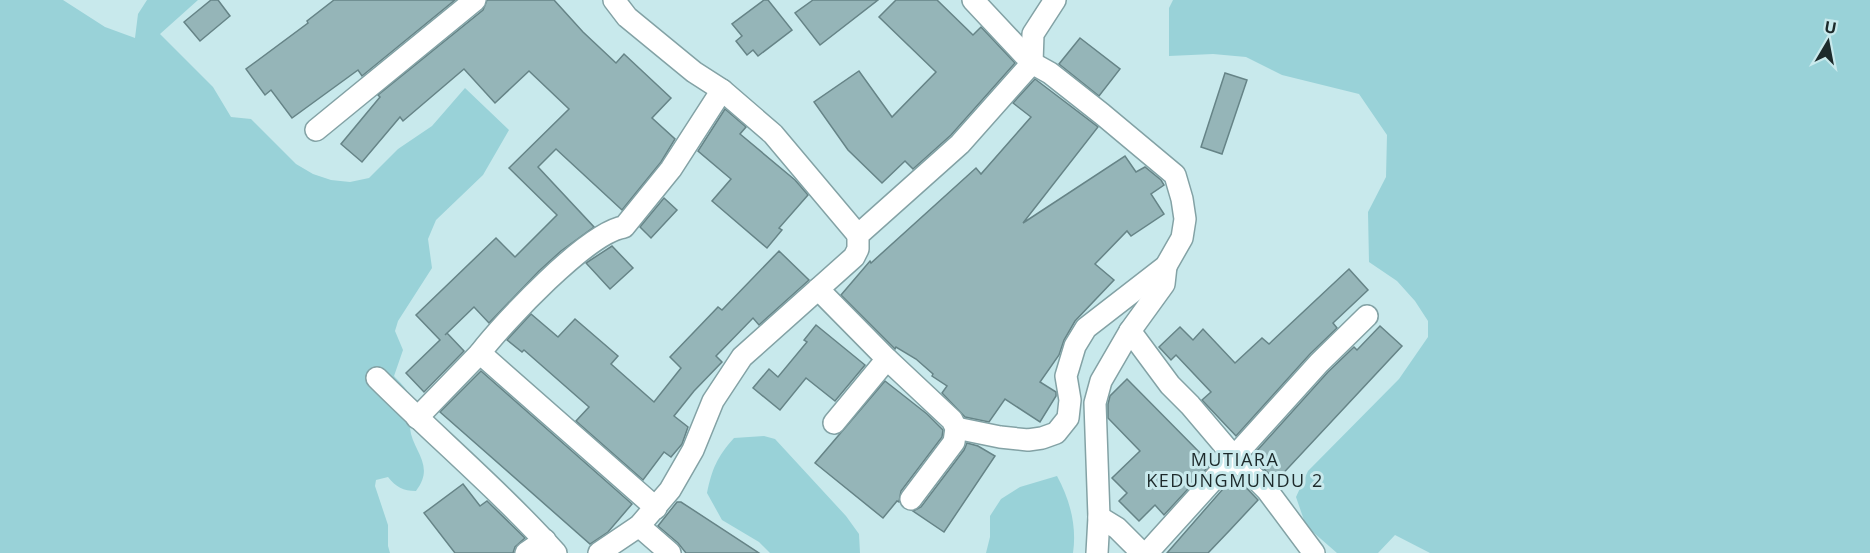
<svg xmlns="http://www.w3.org/2000/svg" width="1870" height="553" viewBox="0 0 1870 553" font-family="'Open Sans',sans-serif">
<style>
.green{fill:#99d2d8}
.building{fill:#95b5b8;stroke:#668487;stroke-width:1.5}
.lines{fill:none;stroke-linecap:round;stroke-linejoin:round}
.street-casing{stroke:#83a2a5;stroke-width:24}
.street{stroke:#fff;stroke-width:21}
.labels{text-anchor:middle;dominant-baseline:central;stroke-width:6;stroke-linejoin:round;paint-order:stroke}
.neighbourhood-label{font-size:18px;letter-spacing:1.5px;fill:#1d2a2b;stroke:#c8e9ec}
</style>
<rect width="100%" height="100%" fill="#c8e9ec"/>
<g class="green">
<path d="M0 0H63L105 27 135 38 138 14 147 0H198L160 34 213 87 231 117 251 119 296 164 313 174 331 180 350 182 369 178 398 149 432 126 465 88 509 130 483 175 436 220 428 239 432 268 398 321 395 331 403 350 394 376C398 381 407 388 409 395 412 404 409 418 410 428 412 451 436 465 416 491 403 491 396 487 388 477L376 480 375 486 388 525V546L390 553H0Z"/>
<path d="M1173 0H1870V553H1430L1395 535 1378 553H1337L1306 526 1296 497 1308 471 1399 379 1428 337V321L1415 301 1397 281 1369 262 1368 212 1386 177 1387 135 1359 94 1282 75 1246 57 1213 54 1169 56V8Z"/>
<path d="M764 436 775 439 846 516 859 534 860 553H770L759 542 722 520 707 493C712 469 717 457 734 438Z"/>
<path d="M1057 476C1070 500 1077 526 1073 553H986L990 537V516L1001 499 1020 487Z"/>
</g>
<g class="building">
<path d="M211 0H218L230 16 200 41 184 22Z"/>
<path d="M334 0H455L362 76 358 70 292 118 271 90 265 95 246 69 308 23 307 21Z"/>
<path d="M487 0H554L583 32 616 63 624 54 671 98 652 118 675 139 661 162 622 210 556 149 538 167 594 227 561 251 539 271 489 323 474 307 445 335 447 333 464 351 424 392 406 373 440 340 416 315 496 238 515 257 557 215 509 168 569 109 529 71 495 103 464 69 403 121 400 117 362 162 341 144 380 97 378 95 483 10Z"/>
<path d="M764 0H768L792 30 758 56 753 50 747 55 736 41 742 36 732 24Z"/>
<path d="M813 0H878L820 45 795 13Z"/>
<path d="M896 0H937L973 35 981 27 1015 63 951 135 913 169 905 161 882 183 848 150 814 102 859 71 892 117 936 72 879 17Z"/>
<path d="M1080 38 1120 69 1099 96 1059 64Z"/>
<path d="M1225 73 1247 80 1222 154 1201 147Z"/>
<path d="M1035 79 1098 127 1023 223 1125 156 1136 172 1145 167 1161 180 1164 185 1151 194 1164 214 1131 236 1127 231 1095 264 1114 280 1075 321 1064 340 1059 355 1040 382 1056 392V396L1040 422 1005 399 989 422 965 417 942 393 947 386 932 376 933 374 916 359 896 347 895 349 841 295 870 261 871 263 976 168 981 174 1031 117 1013 103Z"/>
<path d="M725 109 746 127 740 134 795 180 808 195 779 228 782 230 767 248 712 201 731 179 698 151Z"/>
<path d="M664 198 677 210 651 238 640 227Z"/>
<path d="M612 246 633 268 610 289 586 263Z"/>
<path d="M779 251 809 280 759 325 753 318 716 356 722 362 694 391 674 416 688 427 682 444 671 457 664 452 643 480 576 421 589 407 524 350 522 352 507 340 531 314 558 337 575 319 618 356 611 364 654 402 681 368 670 357 718 307 722 310Z"/>
<path d="M1349 269 1368 290 1333 323 1337 328 1310 354 1236 436 1202 400 1211 392 1176 355 1171 360 1159 347 1180 327 1193 340 1203 329 1235 363 1262 338 1269 344Z"/>
<path d="M816 325 865 365 835 401 806 378 780 410 753 388 769 369 778 377 807 342 804 340Z"/>
<path d="M1380 326 1402 346 1276 481 1254 459 1257 457 1254 454 1328 372 1354 347 1357 350Z"/>
<path d="M481 371 632 504 608 532 590 544 440 412Z"/>
<path d="M1127 379 1211 464 1164 515 1155 505 1139 521 1119 501 1127 493 1112 478 1140 451 1108 418V404L1110 396Z"/>
<path d="M885 381 927 414 943 430 942 437 901 491 899 502 897 501 883 518 815 463Z"/>
<path d="M967 443 978 446 995 456 944 532 913 511 921 507 964 450Z"/>
<path d="M1237 478 1258 500 1230 530 1208 553H1167L1229 482 1231 484Z"/>
<path d="M463 484 480 506 487 501 525 538 515 547 513 553H455L424 513Z"/>
<path d="M677 502H681L759 553H686L678 543 658 526Z"/>
</g>
<g class="lines">
<g class="street-casing">
<g id="street">
<path d="M614 0 627 17 694 72 722 90 773 134 858 235"/>
<path d="M316 130 475 0"/>
<path d="M818 289 887 359 952 420 956 428 954 442 911 499"/>
<path d="M1130 331 1170 385 1190 405 1235 458 1267 490 1314 553"/>
<path d="M377 378C436 437 500 491 556 553"/>
<path d="M417 418 480 353"/>
<path d="M834 423 887 359"/>
<path d="M956 428 1000 437 1028 440 1042 438 1056 433 1068 418 1070 400 1066 376 1075 346 1086 328 1166 266 1182 238 1185 219 1182 199 1175 175 1102 114 1050 73 1032 63 973 0"/>
<path d="M656 508 480 353C504 322 588 232 624 227L671 169 722 90"/>
<path d="M1099 517 1117 528 1142 553"/>
<path d="M639 526 670 553"/>
<path d="M526 553 545 540"/>
<path d="M599 553 639 526 670 490 693 450 713 401 742 357 854 257 858 249V235L960 144 1032 63 1033 34 1055 0"/>
<path d="M1097 553 1099 517 1095 403 1101 381 1130 331 1164 284 1166 266"/>
<path d="M1147 553 1319 363 1367 316"/>
</g>
</g>
<use href="#street" class="street"/>
</g>
<g class="labels">
<g class="neighbourhood-label">
<text x="1235" y="459">MUTIARA<tspan x="1235" dy="21">KEDUNGMUNDU 2</tspan></text>
</g>
</g>
<g transform="translate(1828 42) rotate(10)" stroke="#c8e9ec" stroke-width="4.5" paint-order="stroke">
<path d="M0-4.5L10 22L0 15L-10 22Z" fill="#1d2a2b"/>
<text y="-9" font-size="16" font-weight="bold" text-anchor="middle" fill="#1d2a2b">U</text>
</g>
</svg>
